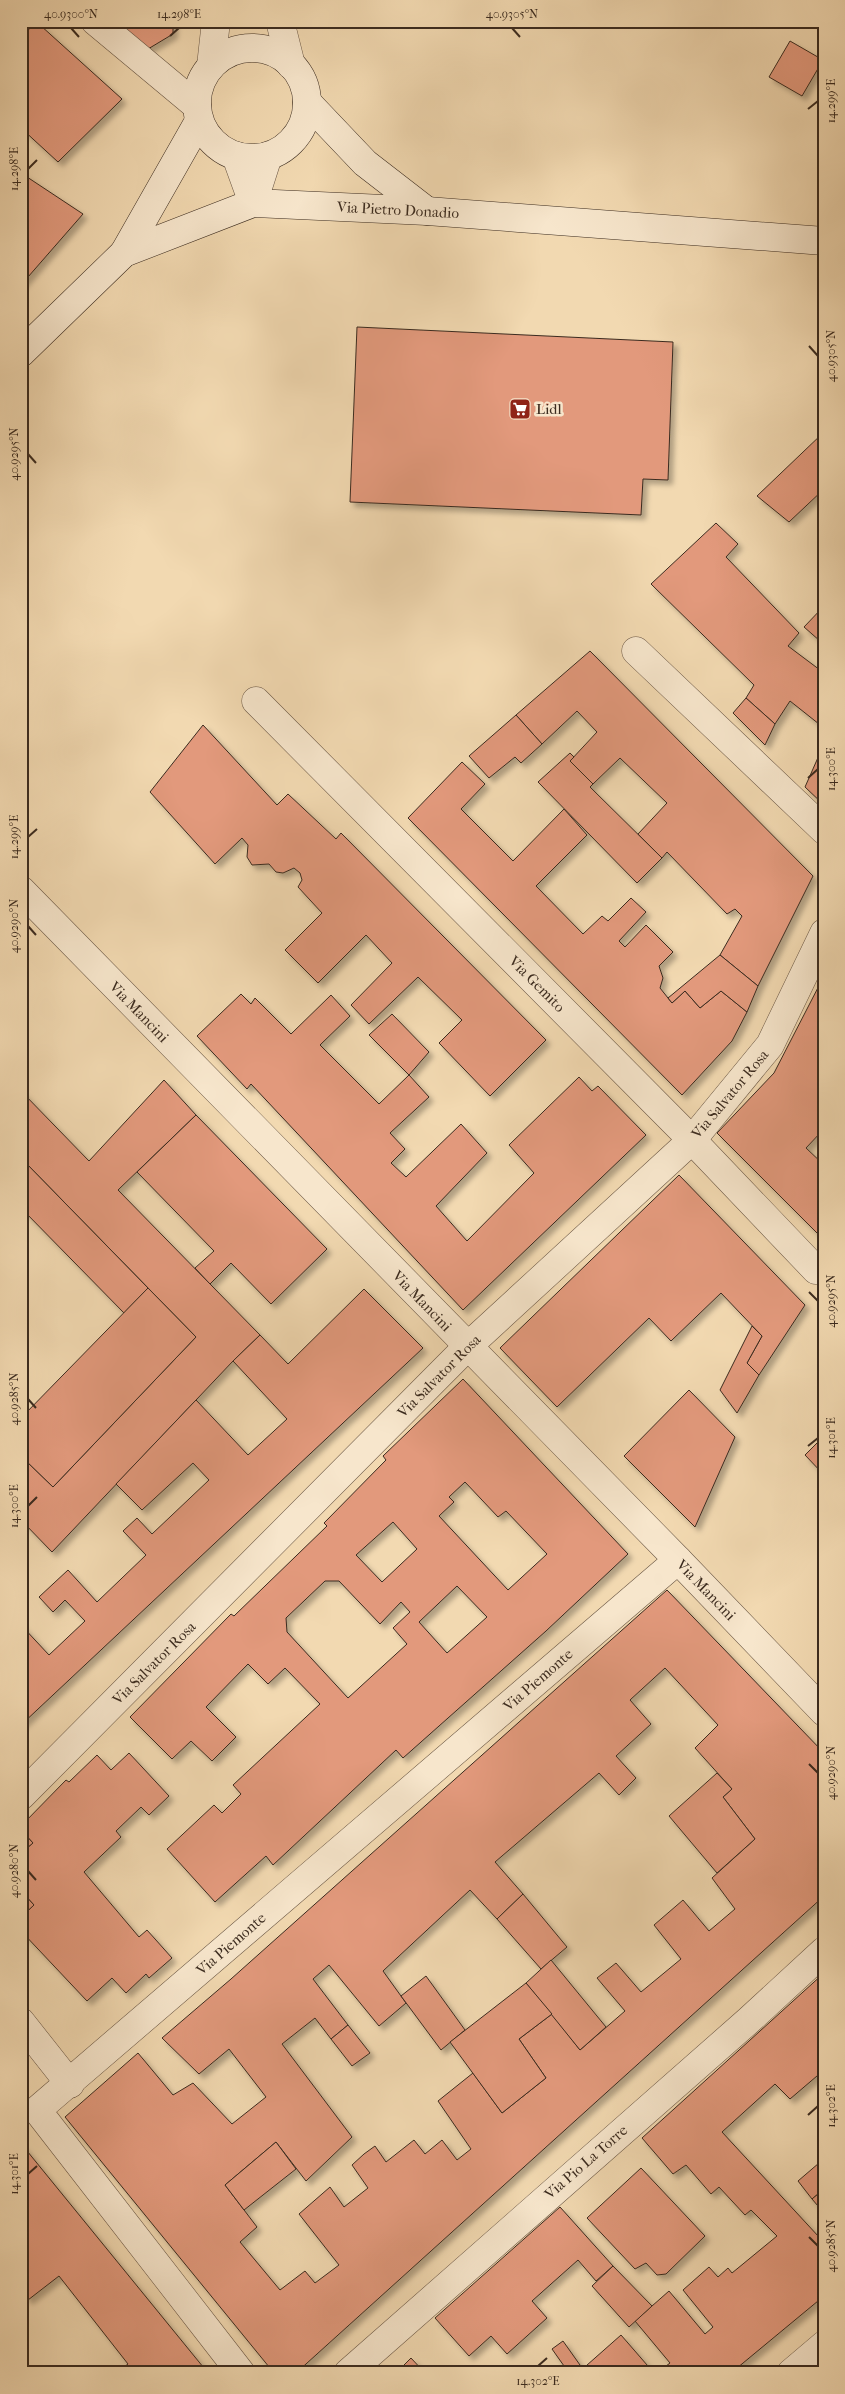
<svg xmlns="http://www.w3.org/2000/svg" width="845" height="2394" viewBox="0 0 845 2394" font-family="'IM FELL French Canon',serif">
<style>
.building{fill:#e2997c;stroke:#3b2b1f;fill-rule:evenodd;filter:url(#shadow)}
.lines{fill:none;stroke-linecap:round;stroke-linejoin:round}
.street-casing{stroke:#695644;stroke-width:29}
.secondary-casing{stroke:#3b2b1f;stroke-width:29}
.street{stroke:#f7e6cc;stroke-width:28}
.secondary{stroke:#f7e6cc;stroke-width:28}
.ticks{fill:none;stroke:#3b2b1f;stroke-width:2}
.labels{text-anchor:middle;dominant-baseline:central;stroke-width:5;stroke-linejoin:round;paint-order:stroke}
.street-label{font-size:15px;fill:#3b2b1f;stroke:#f7e6cc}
.poi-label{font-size:15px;fill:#3b2b1f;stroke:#f7e6cc;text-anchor:start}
.neatline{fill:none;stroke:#3b2b1f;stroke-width:2}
.ticks-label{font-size:12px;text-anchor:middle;fill:#3b2b1f}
</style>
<defs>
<filter id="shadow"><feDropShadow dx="4.5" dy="4.5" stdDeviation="2.5" flood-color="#0004"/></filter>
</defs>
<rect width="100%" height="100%" fill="#f2d9b1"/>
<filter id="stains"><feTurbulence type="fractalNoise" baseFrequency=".004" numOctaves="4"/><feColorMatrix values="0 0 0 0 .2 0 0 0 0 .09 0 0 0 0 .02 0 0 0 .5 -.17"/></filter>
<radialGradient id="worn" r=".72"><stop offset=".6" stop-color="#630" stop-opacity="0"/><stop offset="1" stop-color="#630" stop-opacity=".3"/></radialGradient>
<g class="building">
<path d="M107 21H173V34L143 52Z"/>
<path d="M40 25 122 99 58 162 21 128V46L30 27Z"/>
<path d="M790 41 823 60 802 96 769 77Z"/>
<path d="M21 173 83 214 21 285Z"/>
<path d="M357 327 673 342 668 480 643 479 641 515 350 502Z"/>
<path d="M824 432V489L789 522 757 496Z"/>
<path d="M716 523 738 544 726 557 799 633 788 646 824 673V728L790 701 775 724 746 698 754 685 651 584Z"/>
<path d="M824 606V639L820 641 804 627Z"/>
<path d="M590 651 813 876 758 986 720 955 742 916 735 909 727 914 667 852 662 858 638 834 667 803 620 758 593 784 570 761 597 732 577 711 542 744 516 715Z"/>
<path d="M746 698 775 724 765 745 733 713Z"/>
<path d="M516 715 542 744 521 763 515 757 489 778 469 756Z"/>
<path d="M203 725 277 805 288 794 336 839 341 833 546 1040 490 1096 439 1043 462 1020 418 977 369 1024 351 1005 392 963 366 935 318 983 285 950 322 913 298 887 302 880 300 873 294 868 283 873 276 872 269 864 252 865 247 857 248 845 242 838 215 864 150 792Z"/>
<path d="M824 744V805L805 787Z"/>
<path d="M570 753 574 757 570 761 593 784 590 787 662 858 637 883 538 782Z"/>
<path d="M462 762 485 784 461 809 513 861 564 809 587 835 536 886 583 934 602 916 608 921 631 898 646 912 619 941 625 947 646 925 673 952 659 966 663 978 660 988 672 1003 685 991 700 1008 721 991 747 1012 732 1041 682 1095 408 818Z"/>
<path d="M720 955 758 986 747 1012 721 991 700 1008 685 991 672 1003 668 998Z"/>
<path d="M824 976V1132L822 1131 806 1148 824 1165 822 1238 717 1133 774 1073Z"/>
<path d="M241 994 251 1004 255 998 291 1034 331 995 350 1016 320 1045 379 1104 409 1075 429 1097 390 1133 405 1149 391 1163 406 1177 461 1124 487 1153 436 1206 467 1241 534 1173 509 1145 579 1077 592 1091 598 1086 646 1135 463 1310 251 1084 247 1089 197 1036Z"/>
<path d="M392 1014 429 1052 409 1075 369 1035Z"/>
<path d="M164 1080 196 1115 118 1190 260 1335 233 1361 52 1552 21 1520V1456L53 1487 196 1337 21 1158V1091L89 1161Z"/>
<path d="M196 1115 327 1249 271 1304 231 1263 210 1284 195 1268 214 1251 137 1172Z"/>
<path d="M21 1158 148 1288 124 1313 21 1208Z"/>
<path d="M679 1175 805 1305 759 1375 747 1363 762 1336 721 1293 671 1341 649 1318 557 1407 500 1348Z"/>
<path d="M148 1288 196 1337 53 1487 21 1456V1418Z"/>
<path d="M364 1289 423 1348 21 1725V1625L49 1655 85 1621 65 1600 53 1612 39 1597 68 1570 97 1602 146 1555 123 1531 137 1518 152 1534 209 1480 193 1463 142 1510 116 1484 196 1400 248 1455 287 1419 233 1361 260 1335 288 1364Z"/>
<path d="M752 1326 762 1336 747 1363 759 1375 737 1413 720 1390Z"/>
<path d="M463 1379 628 1554 546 1631 403 1758 396 1750 273 1865 266 1856 215 1902 167 1849 214 1805 222 1813 241 1794 233 1785 320 1704 285 1668 268 1684 248 1664 206 1707 236 1737 212 1761 191 1741 172 1759 130 1717 231 1614 234 1616 327 1526 324 1523 386 1460 383 1456ZM465 1482 498 1517 506 1511 547 1554 508 1590 439 1516 454 1502 449 1497ZM393 1522 417 1549 382 1582 356 1555ZM325 1581H339L380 1624 401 1602 410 1612 393 1628 407 1644 348 1698 287 1632 286 1618ZM457 1586 487 1617 447 1653 419 1622Z"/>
<path d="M689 1390 735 1437 695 1527 624 1456Z"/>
<path d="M824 1436V1475L805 1455Z"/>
<path d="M667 1590 824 1753V1896L296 2373H274L65 2117 138 2053 173 2095 193 2083 232 2124 266 2097 229 2049 199 2074 162 2038 231 1979ZM665 1668 718 1725 695 1748 732 1789 723 1797 755 1839 712 1878 735 1909 709 1931 683 1900 654 1925 681 1959 641 1992 616 1963 597 1978 625 2011 580 2050 552 2014 519 2039 546 2078 502 2113 473 2073 438 2101 471 2149 457 2160 442 2140 425 2154 414 2140 386 2162 375 2146 364 2154 352 2165 368 2188 344 2207 330 2187 299 2214 339 2265 315 2283 305 2271 280 2290 240 2242 257 2227 225 2185 276 2142 306 2181 352 2137 282 2044 315 2018 331 2039 348 2025 313 1979 329 1965 379 2026 406 2003 383 1971 470 1890 497 1919 523 1894 495 1862 599 1773 619 1795 636 1778 616 1756 651 1724 630 1700Z"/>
<path d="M129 1753 169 1796 149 1815 141 1807 116 1831 121 1837 84 1872 139 1937 147 1930 172 1958 149 1978 146 1974 126 1993 112 1978 87 2001 21 1931V1917L34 1905 21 1891V1853L33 1843 21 1830V1826L66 1780 69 1782 97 1755 111 1770Z"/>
<path d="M717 1773 732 1789 723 1797 755 1839 717 1873 669 1816Z"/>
<path d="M21 1830 33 1843 21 1853Z"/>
<path d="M21 1891 34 1905 21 1917Z"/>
<path d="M523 1894 567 1947 541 1969 497 1919Z"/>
<path d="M551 1960 606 2027 580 2050 526 1983Z"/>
<path d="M824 1973V2070L790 2099 775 2084 722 2132 819 2237 824 2233V2296L731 2373H657L670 2363 635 2321 669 2291 705 2334 713 2327 683 2290 709 2267 718 2277 728 2268 732 2273 777 2236 751 2210 745 2215 719 2187 711 2194 686 2165 673 2174 642 2138Z"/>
<path d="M426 1976 465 2030 441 2050 401 1996Z"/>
<path d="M526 1983 552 2014 519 2039 546 2078 502 2113 450 2042Z"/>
<path d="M348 2025 370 2053 352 2066 331 2039Z"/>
<path d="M276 2142 296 2169 244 2210 225 2185Z"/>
<path d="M23 2146 208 2373H116L128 2364 59 2276 28 2300 21 2291V2147Z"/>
<path d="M819 2163 824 2169V2189L812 2199 798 2181Z"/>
<path d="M641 2168 705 2236 666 2274 657 2275 646 2263 635 2269 587 2218Z"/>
<path d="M824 2189V2213L812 2199Z"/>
<path d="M560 2207 613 2266 596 2281 578 2260 532 2301 547 2318 507 2354 491 2336 469 2356 435 2318Z"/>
<path d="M613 2266 652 2306 629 2327 592 2286Z"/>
<path d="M621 2335 654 2373H578Z"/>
<path d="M563 2341 580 2365 569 2373 552 2349Z"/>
<path d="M411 2358 424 2372 396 2373Z"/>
</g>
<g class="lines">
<g class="street-casing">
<g id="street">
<path d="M95 21 197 106"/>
<path d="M280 21 291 65"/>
<path d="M211 66 216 21"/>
<path d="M236 156 253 203"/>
<path d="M253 203 268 156"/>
<path d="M636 651 824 830"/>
<path d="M256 701 692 1140 816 1270"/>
<path d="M21 890 678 1560 824 1712"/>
<path d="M21 1796 467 1347 692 1140 770 1045 824 933"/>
<path d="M21 2022 70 2084"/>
<path d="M241 2373 37 2110 678 1560"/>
<path d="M348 2373 748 2021 824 1951"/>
<path d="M791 2373 824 2345"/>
</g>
</g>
<g class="secondary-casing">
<g id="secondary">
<circle cx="252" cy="103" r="55"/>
<path d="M307 102 365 163 427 211"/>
<path d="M124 253 199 121"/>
<path d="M21 353 124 253 253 203 427 211 824 241"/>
</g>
</g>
<use href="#street" class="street"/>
<use href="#secondary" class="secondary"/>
</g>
<path class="ticks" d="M71 28 79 37M512 28 520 37M170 36 179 28M808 109 818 101M28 169 37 160M809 346 818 356M28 454 36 463M808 778 818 769M28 837 37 829M28 926 36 935M809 1292 818 1301M28 1399 36 1408M808 1446 818 1438M28 1506 37 1497M809 1764 818 1773M28 1871 36 1880M808 2115 818 2106M28 2174 37 2166M809 2237 818 2246M538 2366 547 2358"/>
<defs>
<g id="supermarket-square" transform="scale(1.125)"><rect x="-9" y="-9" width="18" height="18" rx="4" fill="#8f2418" stroke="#f7e6cc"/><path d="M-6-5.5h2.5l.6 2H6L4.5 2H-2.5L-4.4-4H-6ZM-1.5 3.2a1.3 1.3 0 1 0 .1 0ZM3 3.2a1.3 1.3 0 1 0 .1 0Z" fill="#fff"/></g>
</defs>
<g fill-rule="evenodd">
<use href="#supermarket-square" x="520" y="409"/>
</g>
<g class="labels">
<g class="street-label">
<text transform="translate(398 210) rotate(3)">Via Pietro Donadio</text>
<text transform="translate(537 984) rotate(45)">Via Gemito</text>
<text transform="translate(139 1012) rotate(46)">Via Mancini</text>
<text transform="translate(730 1094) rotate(-50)">Via Salvator Rosa</text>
<text transform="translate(422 1301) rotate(46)">Via Mancini</text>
<text transform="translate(439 1376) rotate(-45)">Via Salvator Rosa</text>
<text transform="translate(706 1590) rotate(46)">Via Mancini</text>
<text transform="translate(154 1663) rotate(-45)">Via Salvator Rosa</text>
<text transform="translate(538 1680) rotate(-41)">Via Piemonte</text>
<text transform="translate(231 1944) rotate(-41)">Via Piemonte</text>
<text transform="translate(586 2162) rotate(-41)">Via Pio La Torre</text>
</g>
<g class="poi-label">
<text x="536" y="409">Lidl</text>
</g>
</g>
<rect width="845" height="2394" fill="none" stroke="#f2d9b1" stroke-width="55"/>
<rect x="28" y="28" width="790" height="2338" class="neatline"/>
<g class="ticks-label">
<text x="71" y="18">40.9300°N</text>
<text x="179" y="18">14.298°E</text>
<text x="512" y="18">40.9305°N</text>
<text transform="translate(831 101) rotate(-90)" y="4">14.299°E</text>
<text transform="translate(14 169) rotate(-90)" y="4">14.298°E</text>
<text transform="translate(831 356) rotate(-90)" y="4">40.9305°N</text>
<text transform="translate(14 454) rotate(-90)" y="4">40.9295°N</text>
<text transform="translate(831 769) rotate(-90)" y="4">14.300°E</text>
<text transform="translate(14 837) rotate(-90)" y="4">14.299°E</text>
<text transform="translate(14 926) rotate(-90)" y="4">40.9290°N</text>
<text transform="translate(831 1301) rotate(-90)" y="4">40.9295°N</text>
<text transform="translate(14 1399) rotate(-90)" y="4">40.9285°N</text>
<text transform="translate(831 1438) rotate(-90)" y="4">14.301°E</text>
<text transform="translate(14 1506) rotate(-90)" y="4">14.300°E</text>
<text transform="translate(831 1773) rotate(-90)" y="4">40.9290°N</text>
<text transform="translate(14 1871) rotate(-90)" y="4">40.9280°N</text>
<text transform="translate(831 2106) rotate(-90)" y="4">14.302°E</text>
<text transform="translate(14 2174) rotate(-90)" y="4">14.301°E</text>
<text transform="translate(831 2246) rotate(-90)" y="4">40.9285°N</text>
<text x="538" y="2385">14.302°E</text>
</g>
<rect width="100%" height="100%" filter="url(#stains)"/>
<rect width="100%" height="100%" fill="url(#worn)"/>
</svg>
